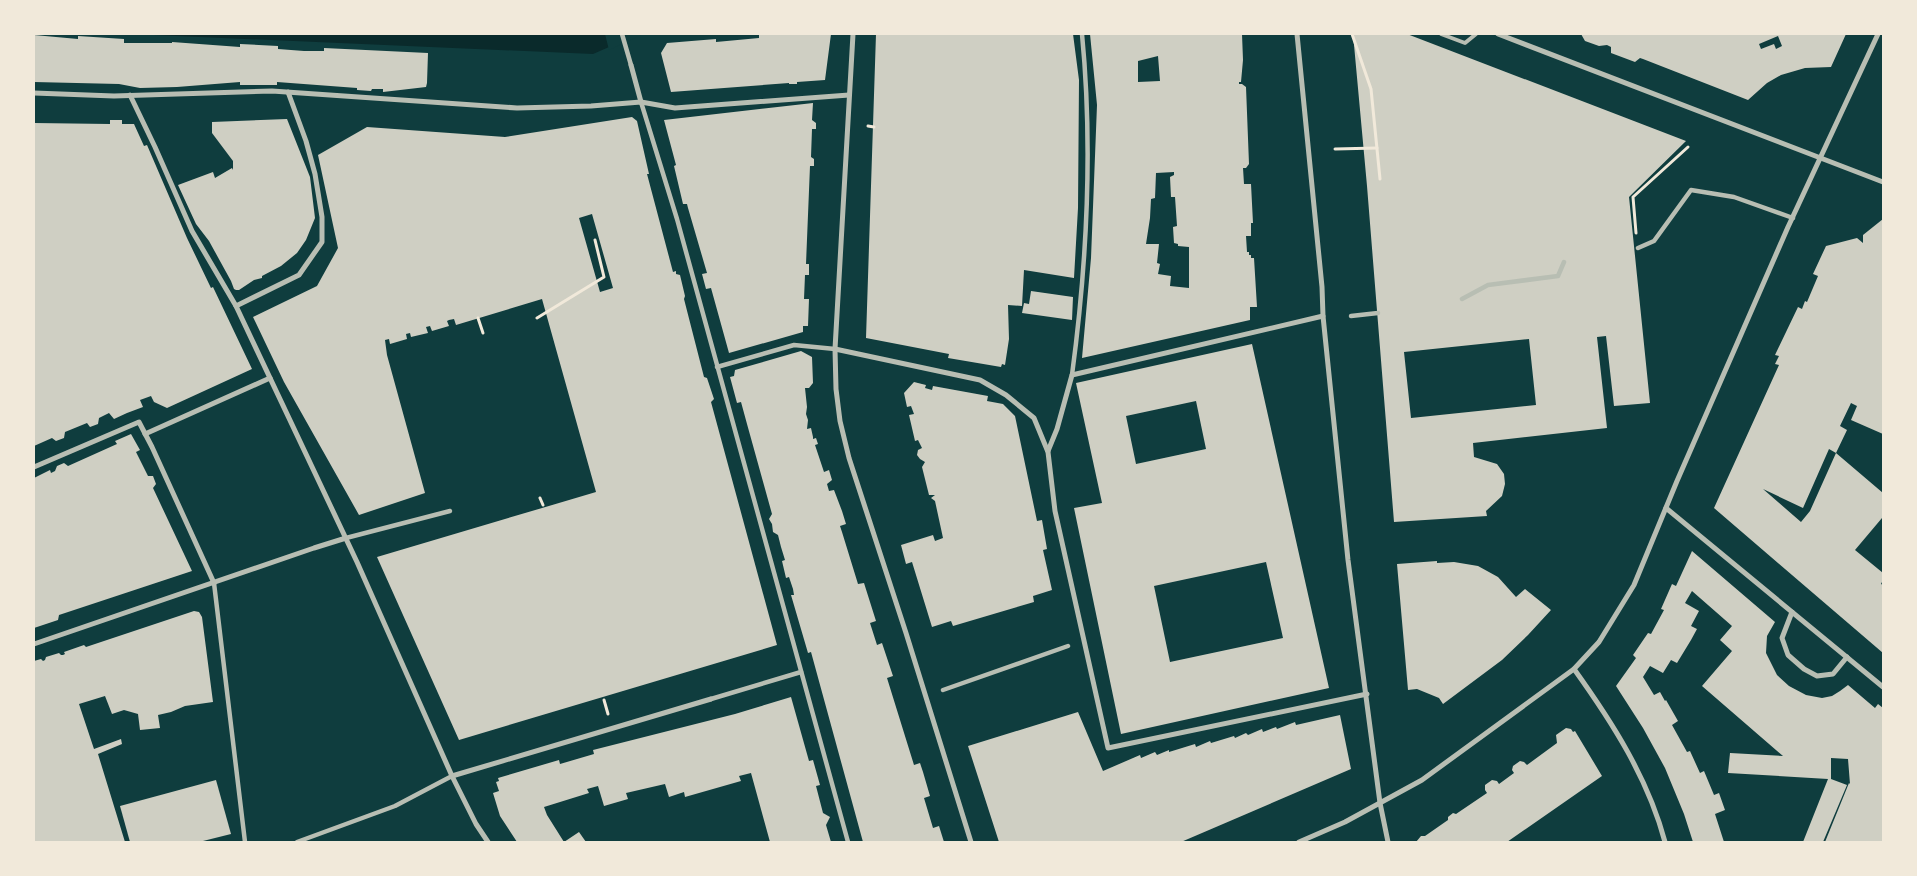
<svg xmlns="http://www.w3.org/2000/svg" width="1917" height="876" viewBox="0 0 1917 876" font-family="'IBM Plex Sans',sans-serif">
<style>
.water{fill:#0a2a2b}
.pier{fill:#0f3d3e}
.building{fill:#cfcfc3;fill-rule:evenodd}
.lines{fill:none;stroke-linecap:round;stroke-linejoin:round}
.path{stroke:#f1e9da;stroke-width:3}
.service{stroke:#b8beb3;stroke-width:4}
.pedestrian{stroke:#b8beb3;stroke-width:4.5}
.minor{stroke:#b8beb3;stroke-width:5}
</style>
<rect width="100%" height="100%" fill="#0f3d3e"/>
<path class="water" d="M131 34H639L593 54Z"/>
<path class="pier" d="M605 34H641V35L609 50Z"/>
<g class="building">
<path d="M759 34H831L825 80 797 82V84H789V83L671 92 661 53 667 43 716 39V42L759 38Z"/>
<path d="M876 34H1073L1079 80 1078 208 1074 278 1024 270 1022 306 1008 305 1009 339 1005 365 1002 364 1001 367 948 358 949 354 866 338Z"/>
<path d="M1090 34H1242L1243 60 1241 82H1239V84H1242L1246 87 1249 164 1246 168H1243L1244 184H1251L1253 223H1251V236H1246L1247 252H1249V255H1251V258H1254L1257 307H1250V320L1082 358 1091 258 1097 105ZM1158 56 1160 81 1138 82V61ZM1174 172V175L1170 177 1171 197H1175L1177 226 1173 227 1174 243 1178 244V246L1189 247V288L1170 286 1171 276 1158 274 1160 264 1157 263 1159 244H1146L1150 218 1151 199 1155 198 1156 173Z"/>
<path d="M1353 34H1407L1686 141 1629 197 1650 403 1614 406 1606 336 1597 337 1607 428 1473 443 1474 457 1497 464 1504 474 1505 484 1502 496 1486 511 1487 516 1394 522 1367 186ZM1529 339 1536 405 1411 418 1404 352Z"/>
<path d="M1581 34H1846L1831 67 1805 68 1781 75 1767 83 1748 100 1643 59 1640 58 1635 62 1611 53V47L1607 45 1599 46 1585 41ZM1778 36 1782 46 1776 49 1774 44 1761 49 1759 44Z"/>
<path d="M34 35 78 39V36L124 39V43H172V42L240 47V44L278 46V49L304 51H324V48L428 53 427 83 426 87 383 92V89H372L371 91 357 90V88L277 82V85H240V82L177 87 140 88 119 84 34 82Z"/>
<path d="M813 103 812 120 816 123V129H812L811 157 814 159V166H810L806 264H809V275H805L804 299H809L808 326H803V332L729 353 711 288 706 289 702 274 707 273 688 208 687 204H683L674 166 676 165 664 120Z"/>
<path d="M632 117 637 121 649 174H647L673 272 676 271V274L680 275 685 296 684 299 704 377 707 378 714 399 711 402 777 645 459 740 377 557 596 492 542 299 456 325 454 319 449 320 447 321 449 326 432 331 430 326 426 327 428 333 411 337 410 333 406 334 407 339 390 344 389 339 385 340 387 355 425 493 359 515 284 382 253 317 317 286 338 248 318 155 367 127 505 137ZM592 214 613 288 600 292 579 218Z"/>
<path d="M287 119 310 177 315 218 306 240 297 253 281 266 262 276V278L254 280 239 290H236L234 289 231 281 209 241 196 224 178 185 213 172 215 178 232 168 233 170V161L212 133V122Z"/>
<path d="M110 120H122V124H134L144 146 147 145 187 238 211 288 213 287 252 369 167 408 154 402 151 396 140 400 143 407 127 413 114 419 109 413 99 418 98 424 90 427 87 423 65 432 64 438 56 441 52 438 34 446V123L110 124Z"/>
<path d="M1883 219V434L1851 420 1857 406 1851 403 1840 426 1847 430 1836 453 1829 449 1803 508 1763 489 1801 522 1810 511 1836 453 1883 493V519L1882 518 1855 550 1883 573V580L1881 584 1883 585V653L1714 508 1779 365 1775 364 1779 356 1775 355 1798 307 1802 309 1805 301 1807 302 1818 276 1813 274 1826 246 1857 238 1863 243V235Z"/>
<path d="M1031 291 1073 297 1072 320 1022 313 1024 303 1029 304Z"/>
<path d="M1252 344 1329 688 1121 734 1074 508 1102 503 1076 383ZM1196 401 1206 449 1136 464 1126 416ZM1266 562 1283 638 1170 662 1154 586Z"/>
<path d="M801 351 812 357 813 383 809 388H805L807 407 806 414 808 420 807 429 811 428 813 437V439L816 438 818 444 815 445 824 472 829 470 832 480 827 484 829 491 834 490 842 511 846 524 840 526 842 532 858 584 864 583 876 621 870 623 877 645 882 643 893 676 887 678 914 765 920 763 923 772 930 796 924 798 933 828 939 826 944 842H863L811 652 808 653 791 595H794L793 589 789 577 786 578 782 561 785 560 781 547 778 535 773 532 772 524 769 519 772 514 747 424 741 402 737 403 730 377 734 376 735 370Z"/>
<path d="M914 382 926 385 925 388 932 390 933 386 988 396 987 401 1003 404 1015 416 1037 521 1042 520 1047 549 1043 550 1052 590 1033 596 1034 602 953 626 951 621 932 627 912 562 906 564 901 545 933 535 935 541 943 538 935 501 931 498 935 495H929L922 467 925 462 920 459 917 455 918 450 922 448 918 440 915 441 909 415 914 414 911 406 907 407 904 393Z"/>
<path d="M131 434 140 450 136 452 148 476H153L156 484 153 488 192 571 59 615 58 620 34 628V478L50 470 51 473 55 471 57 466 64 463 68 466 117 444 115 441Z"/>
<path d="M1692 551 1775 622 1767 636 1766 653 1777 675 1789 686 1806 695 1822 698 1832 696 1840 691 1848 685 1875 708 1878 704 1883 708V842H1825L1849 783 1850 784 1848 759 1831 758V779L1847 785 1823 842H1803L1828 779 1728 773 1730 753 1783 756 1702 686 1732 651 1720 640 1732 626 1692 591 1685 603 1699 611 1691 626 1697 629 1691 640 1677 663 1671 660 1663 673 1650 666 1643 677 1654 695 1660 692 1665 701 1666 700 1678 721 1672 725 1687 752 1690 751 1700 773 1704 771 1714 795 1719 793 1725 810 1715 814 1724 842H1693L1684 814 1665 768 1643 728 1616 686 1636 658 1633 655 1648 633 1651 634 1664 610 1661 609 1672 584 1676 586Z"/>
<path d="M1437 561V563L1454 562 1478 566 1498 577 1516 597 1525 589 1551 610 1528 635 1502 660 1443 704 1439 698 1417 689 1408 690 1397 564Z"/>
<path d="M194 611 199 612 202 617 213 702 185 706 171 712 158 715 160 728 140 730 138 714 124 710 112 714 105 696 79 704 94 749 121 739 122 744 98 754 125 842H34V661L41 659 43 661 45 660 46 657 59 653 61 655H63L65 654 64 652 84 645 86 647Z"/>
<path d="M791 697 809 761 813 760 820 785 816 786 823 813 830 817 826 825 831 842H770L751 773 739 776 741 781 685 797 684 792 669 797 665 784 626 793 628 799 604 806 598 786 587 789 589 793 544 807 547 815 564 842 579 832 586 842H517L500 816 493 793 499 791 496 782 499 781 498 778 559 760 560 764 594 754 593 750 735 714Z"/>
<path d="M1078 712 1103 771 1140 755 1141 758 1155 752 1157 755 1169 750V752L1195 744 1196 747 1210 741 1211 743 1234 736 1235 738 1246 733 1248 735 1262 729 1263 732 1276 727 1277 729 1295 722 1296 725 1340 715 1351 769 1181 842H999L968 746Z"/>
<path d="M1566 728 1571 729 1573 732 1575 731 1602 776 1507 842H1416L1421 836H1425L1448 820V817L1453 813 1456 814 1487 793 1485 790V785L1492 780 1497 781 1499 784 1514 773 1512 770 1513 766 1520 761 1524 762 1527 765 1557 743 1556 735Z"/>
<path d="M216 780 231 834 199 842H130L120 806Z"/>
</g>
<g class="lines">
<g class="path">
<path d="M1352 34 1371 89 1380 179"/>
<path d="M868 126 874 127"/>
<path d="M1335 149 1377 148"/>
<path d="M1636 233 1633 197 1688 147"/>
<path d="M478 318 483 333"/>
<path d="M537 318 604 277 595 240"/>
<path d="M540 498 543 505"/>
<path d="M604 700 608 714"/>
</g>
<path class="service" d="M1441 34 1465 43 1476 34"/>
<g class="pedestrian">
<path d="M622 34 631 65"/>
<path d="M641 102 677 219 848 842"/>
<path d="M1638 248 1654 241 1691 190 1734 197 1793 218"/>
<path d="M1462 299 1488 285 1558 276 1564 262"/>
<path d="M1351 316 1378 313"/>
<path d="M717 367 794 345 835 349"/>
<path d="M1072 375C1087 263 1093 147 1082 34"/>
<path d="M346 538 450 511"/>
<path d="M214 583 245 842"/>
<path d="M943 690 1068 646"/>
<path d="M711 699 801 672"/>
<path d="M297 842 395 806 452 776"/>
</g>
<g class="minor">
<path d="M853 34 835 349 836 389 840 421 849 458 906 633 971 842"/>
<path d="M1297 34 1322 287 1323 316 1348 560 1380 803 1388 842"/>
<path d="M1498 34 1883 182"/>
<path d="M631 65 641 102"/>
<path d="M34 93 114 96 272 91 517 108 591 106 641 102 675 108 849 95"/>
<path d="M130 95 155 147 192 231 236 306 357 562 452 776 476 824 488 842"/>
<path d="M236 306 299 275 322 242V217L315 174 306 141 288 92"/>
<path d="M835 349 980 380 1006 395 1034 418 1048 452 1055 511 1108 748 1367 694"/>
<path d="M145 434 270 378"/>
<path d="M1048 451 1057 429 1072 375 1323 316"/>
<path d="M34 467 139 422 152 447 214 583"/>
<path d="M1666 508 1883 687"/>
<path d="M1792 612 1782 638 1788 655 1804 669 1817 676 1833 674 1847 657"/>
<path d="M34 644 314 548 346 538"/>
<path d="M1574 669C1612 722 1648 778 1665 842"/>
<path d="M452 776 711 699"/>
<path d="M1299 842 1345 822 1422 780 1574 669 1599 642 1634 585 1677 481 1788 227 1878 34"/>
</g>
</g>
<rect width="1917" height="876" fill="none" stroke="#f1e9da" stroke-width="70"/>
</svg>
